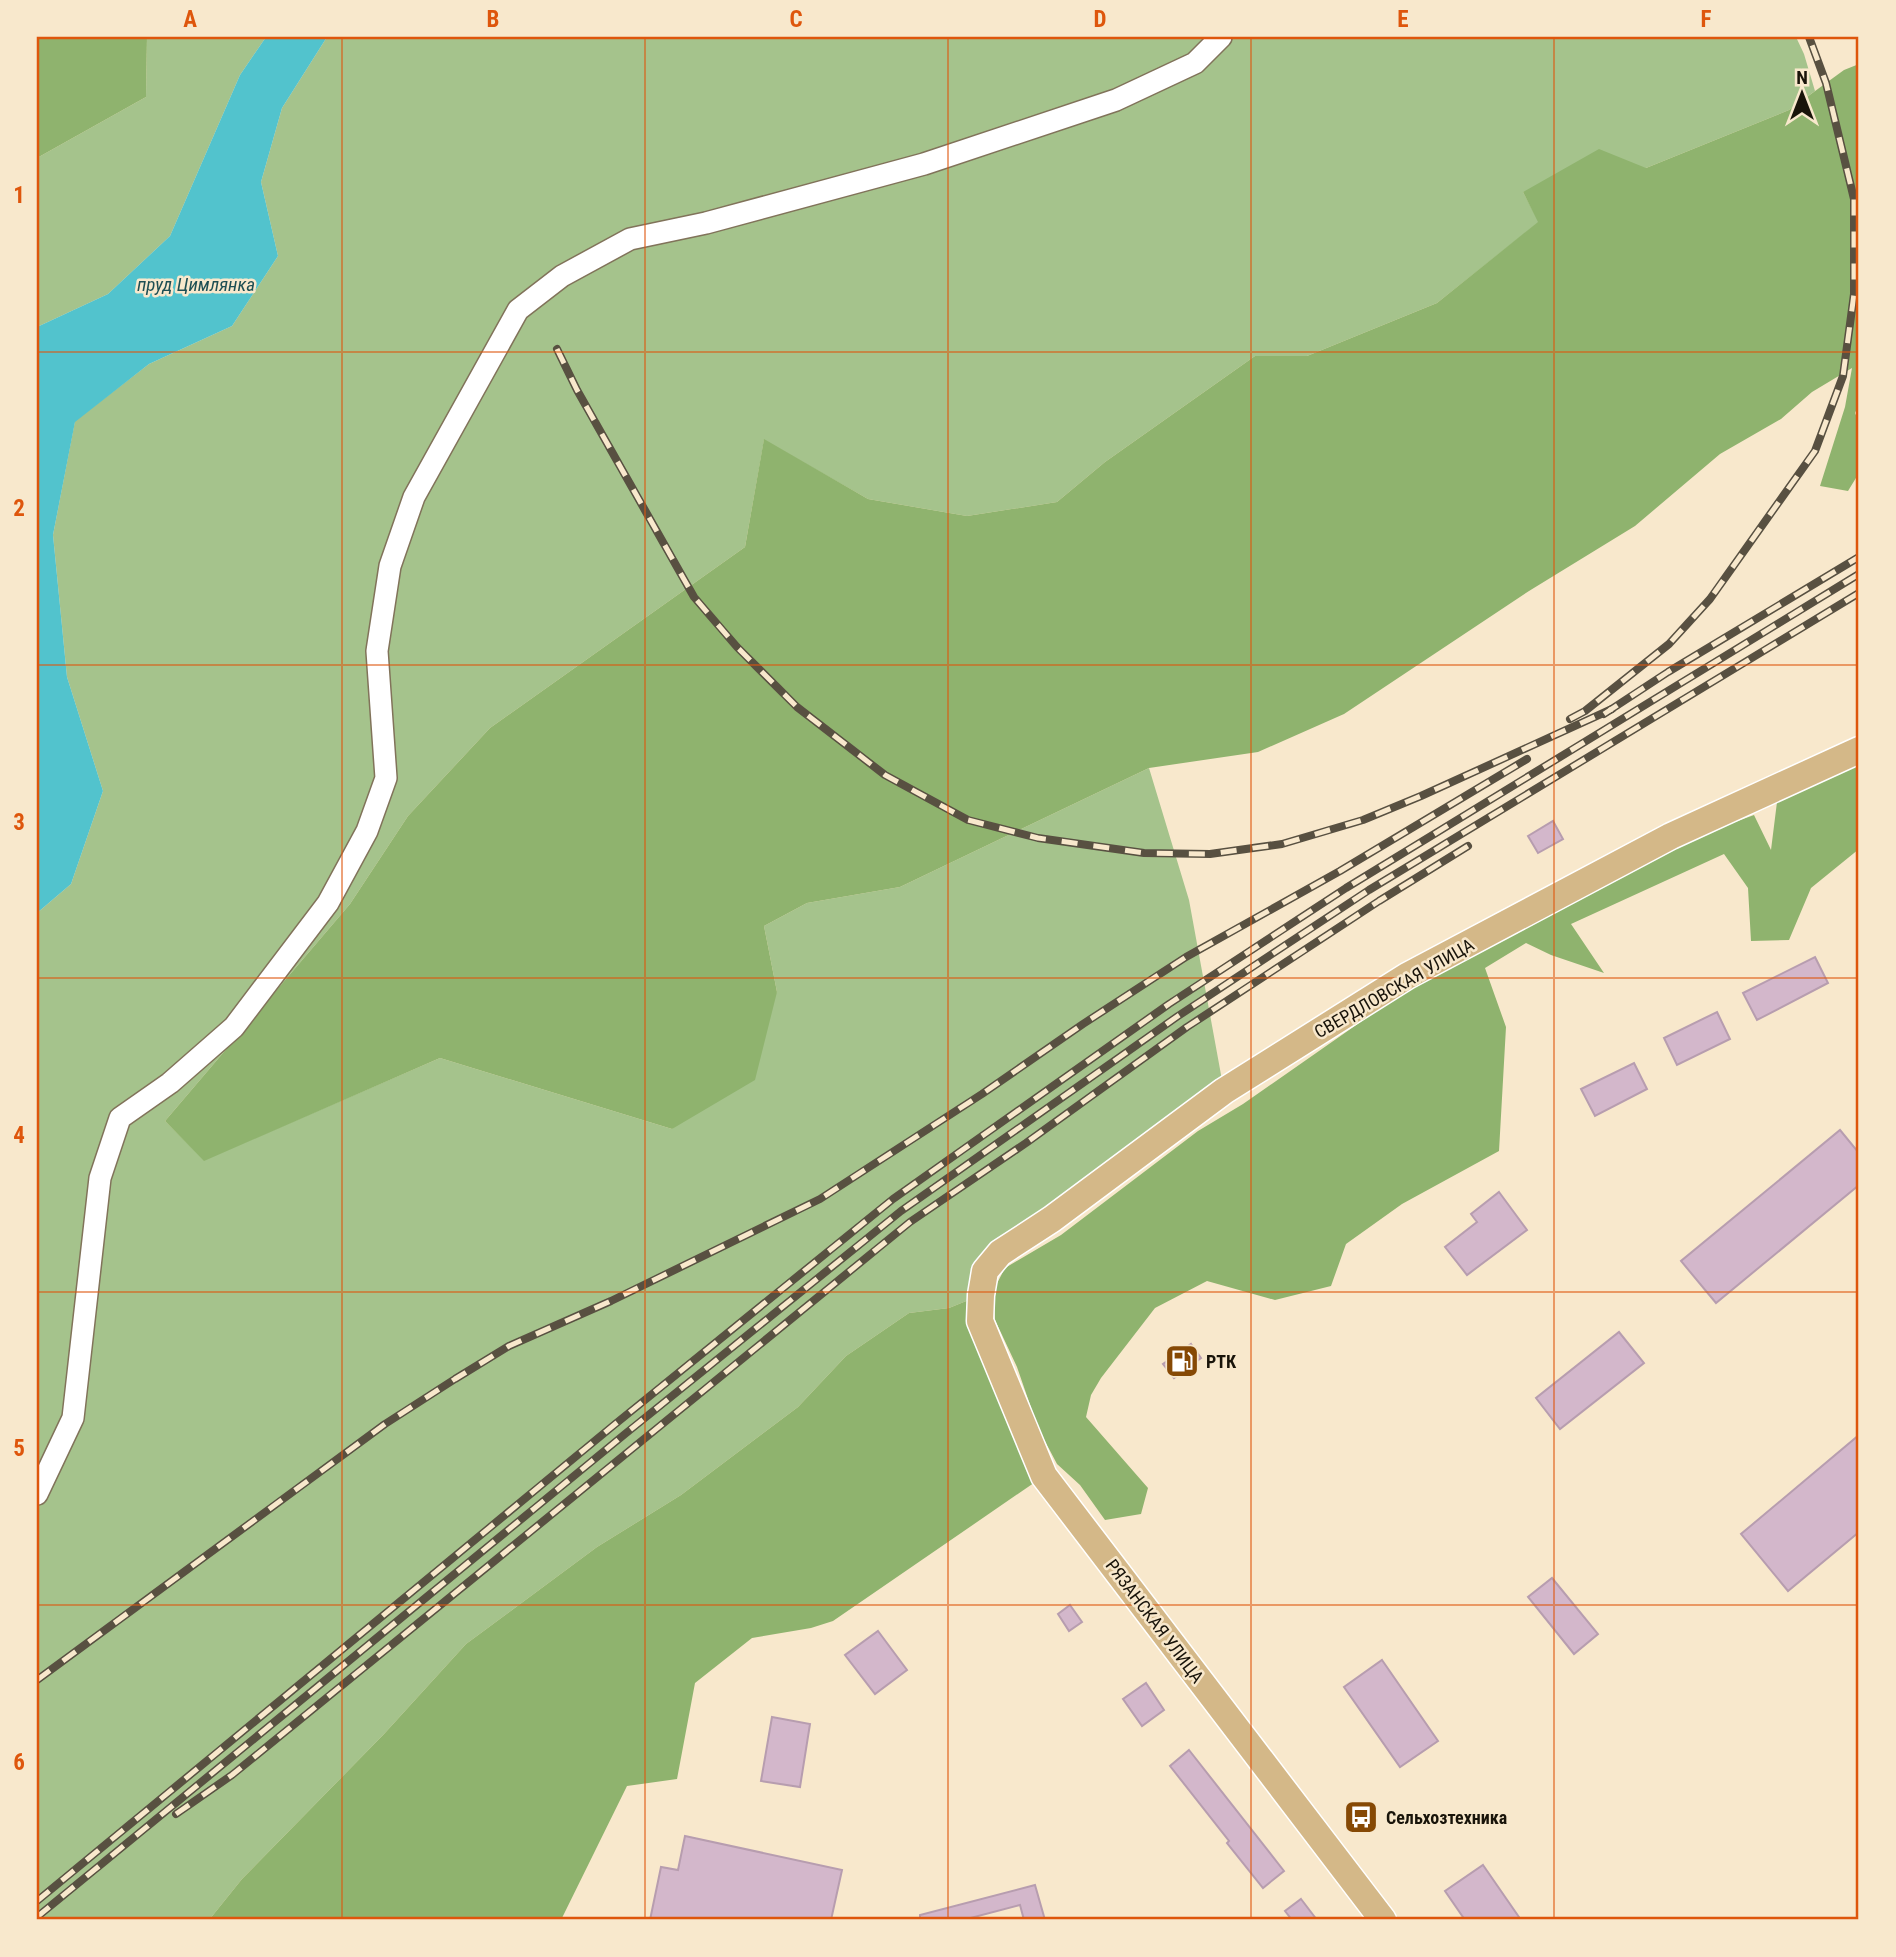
<svg xmlns="http://www.w3.org/2000/svg" width="1896" height="1957" viewBox="0 0 1896 1957" font-family="'Roboto Condensed',sans-serif">
<style>
.green{fill:#a5c38c}
.forest{fill:#8fb36e}
.water{fill:#52c3cd}
.building{fill:#d3b7cb;stroke:#b79daf;stroke-width:2}
.lines{fill:none;stroke-linecap:round;stroke-linejoin:round}
.minor-casing{stroke:#81735a;stroke-width:24}
.major-casing{stroke:#fff;stroke-width:29}
.minor{stroke:#fff;stroke-width:21}
.major{stroke:#d4b888;stroke-width:26}
.rail-casing{stroke:#585041;stroke-width:8}
.rail{stroke:#f8e8cc;stroke-width:5;stroke-dasharray:16;stroke-linecap:butt}
.grid{fill:none;stroke:#de560c;stroke-width:2;stroke-opacity:0.55}
.labels{text-anchor:middle;dominant-baseline:central;stroke-width:5;stroke-linejoin:round;paint-order:stroke}
.street-label{font-size:18px;fill:#19140a;stroke:#f8e8cc}
.poi-label{font-size:18px;font-weight:bold;fill:#19140a;stroke:#f8e8cc;text-anchor:start}
.water-label{font-size:19px;font-style:italic;fill:#1e4f54;stroke:#f8e8cc}
.neatline{fill:none;stroke:#de560c;stroke-width:2.5}
.grid-label{font-size:23px;text-anchor:middle;font-weight:bold;fill:#de560c}
</style>
<rect width="100%" height="100%" fill="#f8e8cc"/>
<g class="green">
<path d="M147 37H266L240 75 170 236 108 294 37 327V158L146 97Z"/>
<path d="M327 37H1796L1804 54 1815 91 1789 110 1646 168 1523 192 1539 222 1437 303 1307 356H1255L1105 462 1057 502 967 516 868 499 764 440 745 547 490 728 408 816 350 904 165 1121 204 1160 440 1058 672 1129 777 992 764 926 807 903 900 887 1149 768 1189 900 1224 1091 1000 1253 981 1295 949 1308 909 1313 846 1356 798 1407 681 1495 597 1547 466 1644 384 1734 242 1879 209 1920H37V913L71 884 103 791 67 677 53 535 75 421 149 364 232 326 278 256 261 182 282 108Z"/>
</g>
<g class="forest">
<path d="M37 37H147L146 97 37 158Z"/>
<path d="M1859 64V404L1855 413 1859 422V473L1848 491 1820 486 1845 407 1852 368 1812 392 1781 419 1720 454 1635 526 1529 591 1344 714 1258 752 1149 768 900 887 807 903 764 926 777 992 755 1080 672 1129 440 1058 204 1161 165 1121 350 904 408 816 490 728 745 547 764 439 868 499 967 516 1057 502 1105 462 1255 356H1307L1437 303 1538 222 1523 192 1599 149 1646 168 1789 110 1844 70Z"/>
<path d="M1859 765V849L1811 888 1789 940 1751 941 1748 888 1724 854 1571 924 1604 973 1551 955 1526 943 1485 968 1506 1027 1499 1151 1402 1204 1346 1244 1331 1286 1275 1300 1207 1281 1155 1308 1101 1378 1091 1395 1086 1417 1148 1488 1141 1514 1105 1520 1080 1485 1057 1464 1038 1428 1017 1367 995 1320 993 1291 1005 1268 1061 1235 1198 1131 1243 1104 1402 993 1686 840 1754 815 1771 850 1777 802Z"/>
<path d="M981 1295 1044 1476 833 1621 811 1628 752 1638 695 1683 677 1779 627 1786 561 1920H209L242 1879 384 1734 466 1644 597 1547 681 1495 798 1407 846 1356 909 1313 949 1308Z"/>
</g>
<path class="water" d="M266 37H327L282 108 261 182 278 256 232 326 149 364 75 422 53 535 67 677 103 791 71 884 37 913V327L108 294 170 236 240 75Z"/>
<g class="building">
<path d="M1553 821 1563 839 1538 853 1528 836Z"/>
<path d="M1815 957 1828 983 1757 1020 1743 993Z"/>
<path d="M1717 1012 1730 1039 1677 1065 1664 1038Z"/>
<path d="M1634 1063 1647 1089 1595 1116 1581 1089Z"/>
<path d="M1840 1130 1859 1153V1185L1716 1303 1681 1261Z"/>
<path d="M1499 1192 1527 1230 1467 1275 1445 1247 1477 1222 1471 1214Z"/>
<path d="M1619 1332 1644 1363 1560 1429 1536 1398Z"/>
<path d="M1191 1344 1201 1358 1174 1378 1163 1364Z"/>
<path d="M1859 1435V1532L1788 1591 1741 1534Z"/>
<path d="M1552 1578 1598 1634 1574 1654 1528 1597Z"/>
<path d="M1070 1605 1082 1622 1069 1631 1058 1614Z"/>
<path d="M878 1631 907 1670 875 1694 845 1655Z"/>
<path d="M1382 1660 1438 1741 1400 1767 1344 1687Z"/>
<path d="M1146 1683 1164 1710 1142 1726 1123 1699Z"/>
<path d="M772 1717 810 1724 800 1787 761 1781Z"/>
<path d="M1189 1750 1284 1871 1263 1888 1227 1843 1229 1841 1170 1766Z"/>
<path d="M685 1836 842 1870 831 1920H650L661 1867 678 1870Z"/>
<path d="M1483 1865 1521 1920H1465L1445 1891Z"/>
<path d="M1035 1885 1045 1920H1024L1020 1905 963 1920H920V1915Z"/>
<path d="M1301 1899 1317 1920H1292L1285 1911Z"/>
</g>
<g class="lines">
<g class="minor-casing">
<path id="minor" d="M37 1494 73 1418 100 1178 120 1118 170 1083 234 1027 328 903 367 831 386 778 377 651 390 566 414 497 518 310 562 276 630 239 706 223 924 164 1116 100 1195 63 1221 37"/>
</g>
<g class="major-casing">
<path id="major" d="M1383 1920 1044 1476 980 1321 981 1295 985 1271 1000 1253 1052 1219 1224 1091 1407 976 1671 836 1859 750"/>
</g>
<use href="#minor" class="minor"/>
<use href="#major" class="major"/>
<g class="rail-casing">
<g id="rail">
<path d="M557 349 577 390 694 597 737 647 797 707 885 775 968 820 1038 838 1144 853 1210 854 1282 844 1363 820 1421 796 1612 709"/>
<path d="M1604 714 1668 672 1859 557"/>
<path d="M1570 719 1585 711 1669 644 1710 599 1815 451 1843 376 1854 294V199L1826 83 1809 37"/>
<path d="M37 1680 385 1424 455 1379 509 1346 611 1301 820 1199 982 1094 1083 1024 1186 957 1340 871 1527 759"/>
<path d="M176 1814 232 1775 910 1222 1026 1143 1187 1027 1379 901 1468 846"/>
<path d="M37 1901 614 1425 893 1199 1169 1004 1346 888 1859 574"/>
<path d="M37 1917 625 1434 901 1211 1178 1016 1369 890 1859 593"/>
</g>
</g>
<use href="#rail" class="rail"/>
</g>
<path class="grid" d="M342 37V1920M645 37V1920M948 37V1920M1251 37V1920M1554 37V1920M37 352H1859M37 665H1859M37 978H1859M37 1292H1859M37 1605H1859"/>
<defs>
<g id="fuel-square" transform="scale(1.75)"><rect x="-9" y="-9" width="18" height="18" rx="4" fill="#864905" stroke="#f8e8cc"/><path d="M-5.5-6h7V0h2V4h1.3V-2.5L3-4.5l.8-.8L6-3V5H2.5V1h-1V6h-7ZM-4.2-4.7v3.2H.2V-4.7Z" fill="#fff"/></g>
<g id="bus-square" transform="scale(1.75)"><rect x="-9" y="-9" width="18" height="18" rx="4" fill="#864905" stroke="#f8e8cc"/><path d="M-5-6H5V4H4V6H2V4H-2V6H-4V4H-5ZM-3.5-4V0h7V-4ZM-3.5 1.2v1.5H-2V1.2ZM2 1.2v1.5H3.5V1.2Z" fill="#fff"/></g>
</defs>
<g fill-rule="evenodd">
<use href="#fuel-square" x="1182" y="1361"/>
<use href="#bus-square" x="1361" y="1817"/>
</g>
<g class="labels">
<g class="street-label">
<text transform="translate(1394 988) rotate(-30)">СВЕРДЛОВСКАЯ УЛИЦА</text>
<text transform="translate(1155 1621) rotate(53)">РЯЗАНСКАЯ УЛИЦА</text>
</g>
<g class="poi-label">
<text x="1206" y="1361">РТК</text>
<text x="1386" y="1817">Сельхозтехника</text>
</g>
<g class="water-label">
<text x="196" y="284">пруд Цимлянка</text>
</g>
</g>
<rect width="1896" height="1957" fill="none" stroke="#f8e8cc" stroke-width="77"/>
<g transform="translate(1802 94)" stroke="#f8e8cc" stroke-width="5" paint-order="stroke">
<path d="M0-5L12 26L0 18L-12 26Z" fill="#19140a"/>
<text y="-10" font-size="19" font-weight="bold" text-anchor="middle" fill="#19140a">N</text>
</g>
<rect x="38" y="38" width="1819" height="1880" class="neatline"/>
<g class="grid-label">
<text x="190" y="27">A</text>
<text x="493" y="27">B</text>
<text x="796" y="27">C</text>
<text x="1100" y="27">D</text>
<text x="1403" y="27">E</text>
<text x="1706" y="27">F</text>
<text x="19" y="203">1</text>
<text x="19" y="516">2</text>
<text x="19" y="830">3</text>
<text x="19" y="1143">4</text>
<text x="19" y="1456">5</text>
<text x="19" y="1770">6</text>
</g>
</svg>
